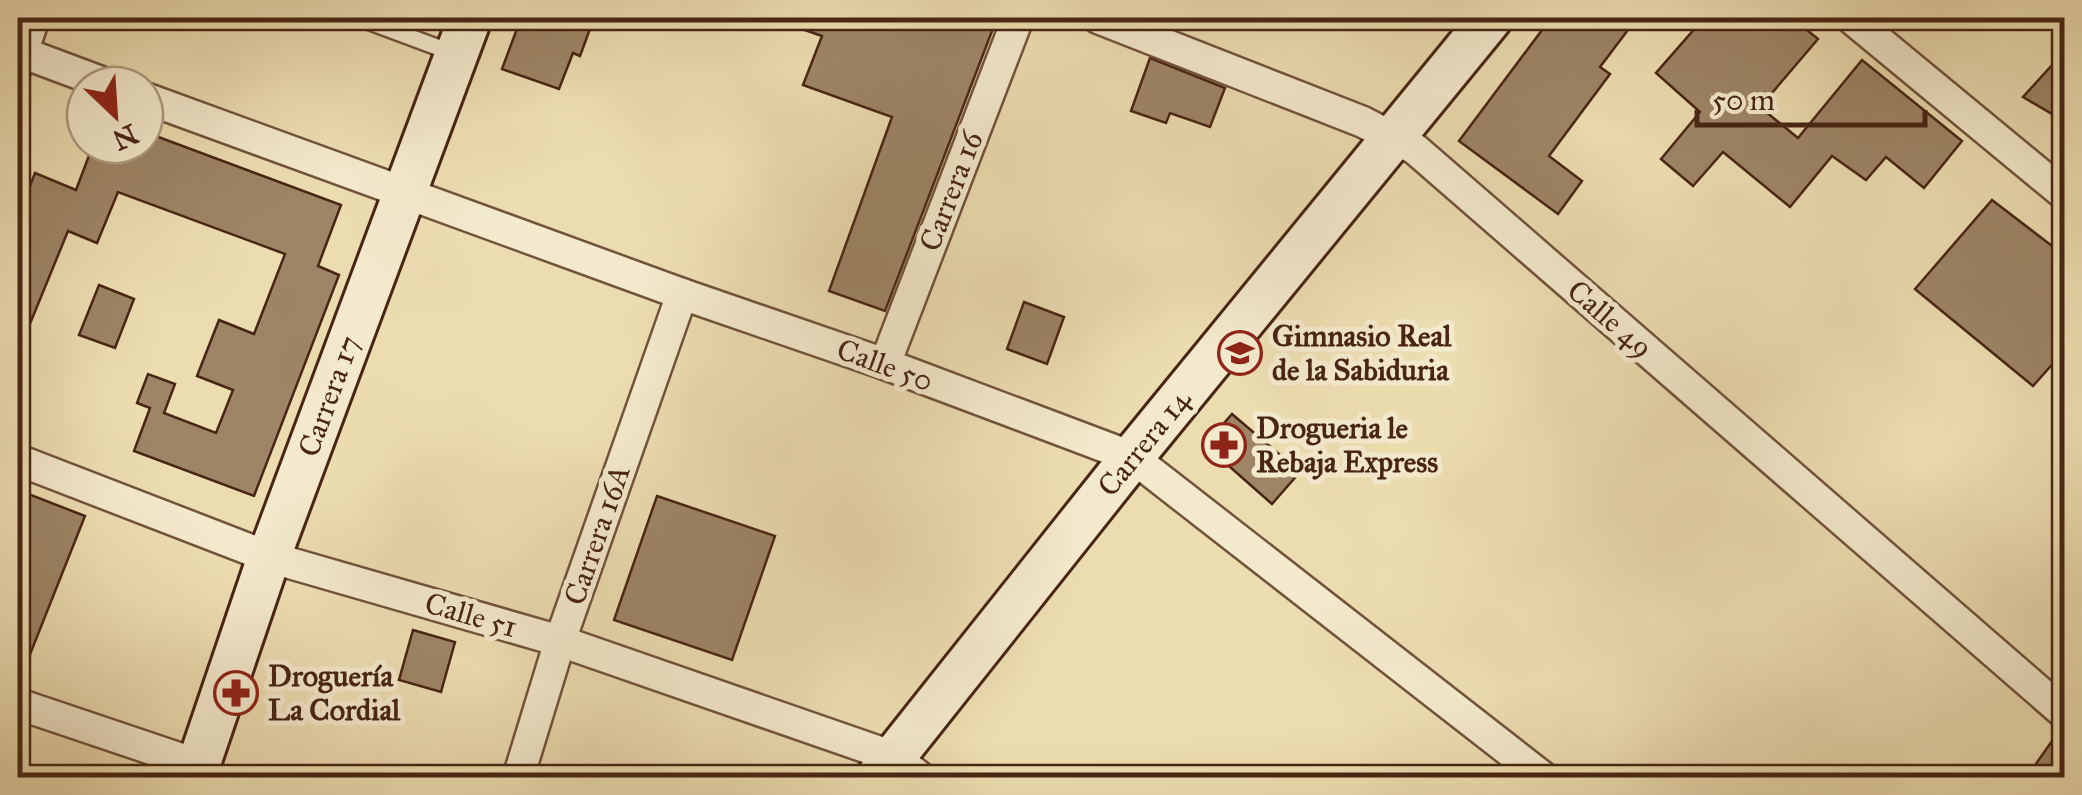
<svg xmlns="http://www.w3.org/2000/svg" width="2082" height="795" viewBox="0 0 2082 795" font-family="'IM FELL Great Primer',serif">
<style>
.building{fill:#9d8566;stroke:#482514;stroke-width:2.5}
.lines{fill:none;stroke-linecap:round;stroke-linejoin:round}
.service-casing{stroke:#71533b;stroke-width:20}
.minor-casing{stroke:#71533b;stroke-width:35}
.secondary-casing{stroke:#482514;stroke-width:48}
.service{stroke:#f3e9cc;stroke-width:15}
.minor{stroke:#f3e9cc;stroke-width:30}
.secondary{stroke:#f3e9cc;stroke-width:42}
.labels{text-anchor:middle;dominant-baseline:central;stroke-width:10;stroke-linejoin:round;paint-order:stroke}
.street-label{font-size:30px;fill:#482514;stroke:#f3e9cc}
.poi-label{font-size:30px;font-weight:bold;fill:#482514;stroke:#f3e9cc;text-anchor:start}
</style>
<rect width="100%" height="100%" fill="#ecddb1"/>
<filter id="stains"><feTurbulence type="fractalNoise" baseFrequency=".002" numOctaves="4"/><feColorMatrix values="0 0 0 0 .2 0 0 0 0 .09 0 0 0 0 .02 0 0 0 .5 -.17"/></filter>
<radialGradient id="worn" r=".72"><stop offset=".6" stop-color="#630" stop-opacity="0"/><stop offset="1" stop-color="#630" stop-opacity=".3"/></radialGradient>
<g class="building">
<path d="M521 18H594L580 56 573 53 559 89 502 69Z"/>
<path d="M780 18H997L885 311 829 291 892 117 803 85 822 36 779 21Z"/>
<path d="M1551 18H1637L1600 67 1610 74 1549 156 1582 181 1558 214 1459 141Z"/>
<path d="M1704 18H1792L1818 39 1760 107 1798 138 1862 60 1962 141 1924 188 1886 157 1866 180 1832 156 1790 207 1723 152 1693 186 1661 159 1700 112 1656 73Z"/>
<path d="M2064 52V121L2023 97Z"/>
<path d="M1150 58 1225 88 1210 127 1170 113 1166 123 1131 111Z"/>
<path d="M145 132 341 205 318 266 339 275 254 496 134 451 150 408 137 403 148 374 175 384 164 413 216 433 233 390 197 376 219 320 254 334 285 254 118 192 97 243 68 231 18 353V217L35 173 76 190 93 145H145Z"/>
<path d="M1992 200 2064 255V351L2033 386 1915 289Z"/>
<path d="M99 285 134 299 115 348 79 335Z"/>
<path d="M1024 302 1064 317 1047 364 1007 349Z"/>
<path d="M1232 414 1300 472 1272 504 1205 445Z"/>
<path d="M18 490 85 516 19 682 18 681Z"/>
<path d="M657 496 775 536 732 660 614 620Z"/>
<path d="M413 630 455 642 441 692 399 680Z"/>
<path d="M2059 731H2064V778H2026Z"/>
</g>
<g class="lines">
<g class="service-casing">
<path id="service" d="M359 18 453 53"/>
</g>
<g class="minor-casing">
<g id="minor">
<path d="M1098 18 1363 122 1415 149 2064 713"/>
<path d="M1851 18 2064 194"/>
<path d="M18 51 109 85"/>
<path d="M18 65 34 18"/>
<path d="M145 98 682 294 885 364 1132 457 1544 778"/>
<path d="M885 364 1018 18"/>
<path d="M18 460 269 557 560 641 894 757 921 778"/>
<path d="M18 704 199 765"/>
<path d="M518 778 560 641 682 294"/>
</g>
</g>
<g class="secondary-casing">
<g id="secondary">
<path d="M194 778 269 557 470 18"/>
<path d="M877 778 1132 457 1491 18"/>
</g>
</g>
<use href="#service" class="service"/>
<use href="#minor" class="minor"/>
<use href="#secondary" class="secondary"/>
</g>
<defs>
<g id="school-ring" transform="scale(2.25)"><circle r="9.5" fill="#f3e9cc" stroke="#8f2418" stroke-width="1.5"/><path d="M0-5L7-2L0 1L-7-2ZM-4 1L0 2.5L4 1V4Q0 6-4 4Z" fill="#8f2418"/></g>
<g id="pharmacy-ring" transform="scale(2.25)"><circle r="9.5" fill="#f3e9cc" stroke="#8f2418" stroke-width="1.5"/><path d="M-2-6h4v4h4v4h-4v4h-4v-4h-4v-4h4Z" fill="#8f2418"/></g>
</defs>
<g fill-rule="evenodd">
<use href="#school-ring" x="1240" y="353"/>
<use href="#pharmacy-ring" x="1224" y="445"/>
<use href="#pharmacy-ring" x="236" y="693"/>
</g>
<g class="labels">
<g class="street-label">
<text transform="translate(951 191) rotate(-69)">Carrera 16</text>
<text transform="translate(1610 319) rotate(41)">Calle 49</text>
<text transform="translate(885 365) rotate(20)">Calle 50</text>
<text transform="translate(329 396) rotate(-70)">Carrera 17</text>
<text transform="translate(1144 443) rotate(-51)">Carrera 14</text>
<text transform="translate(597 535) rotate(-71)">Carrera 16A</text>
<text transform="translate(471 615) rotate(16)">Calle 51</text>
</g>
<g class="poi-label">
<text x="1272" y="336">Gimnasio Real<tspan x="1272" dy="34">de la Sabiduria</tspan></text>
<text x="1256" y="428">Drogueria le<tspan x="1256" dy="34">Rebaja Express</tspan></text>
<text x="268" y="676">Droguería<tspan x="268" dy="34">La Cordial</tspan></text>
</g>
</g>
<rect width="2082" height="795" fill="none" stroke="#ecddb1" stroke-width="60"/>
<rect x="20" y="20" width="2042" height="755" fill="none" stroke="#482514" stroke-width="5"/>
<rect x="30" y="30" width="2022" height="735" fill="none" stroke="#482514" stroke-width="2.5"/>
<g transform="translate(115 115) rotate(155)"><circle r="48" fill="#f3e9cc" stroke="#af9b82" stroke-width="2.5"/>
<path d="M0-8L18 38L0 25L-18 38Z" fill="#8f2418"/>
<text y="-15" font-size="28" font-weight="bold" text-anchor="middle" fill="#482514">N</text>
</g>
<path d="M1697 110v15h228v-15" fill="none" stroke="#482514" stroke-width="5"/>
<text x="1712" y="110" font-size="30" fill="#482514" stroke="#f3e9cc" stroke-width="8" paint-order="stroke">50 m</text>
<rect width="100%" height="100%" filter="url(#stains)"/>
<rect width="100%" height="100%" fill="url(#worn)"/>
</svg>
